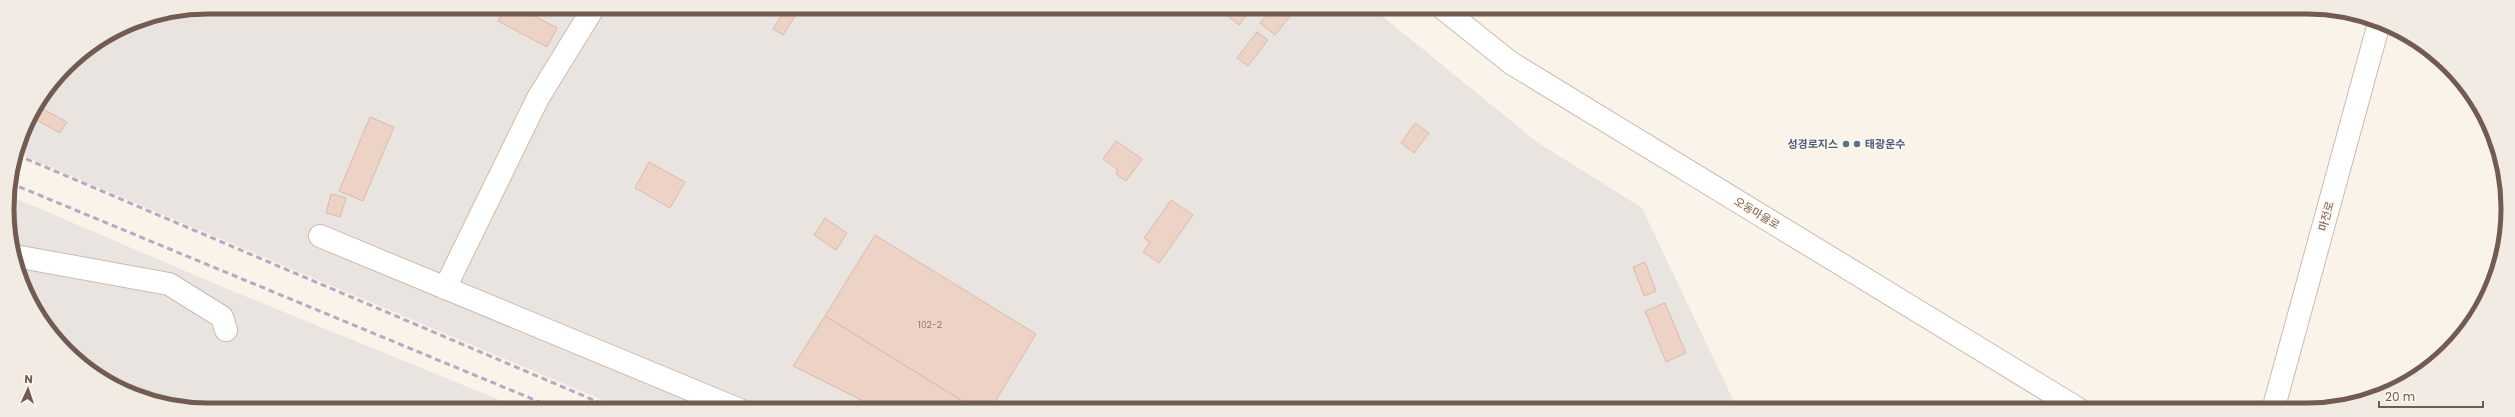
<svg xmlns="http://www.w3.org/2000/svg" width="2515" height="417" viewBox="0 0 2515 417" font-family="Poppins,'Noto Sans KR',sans-serif">
<style>
.industrial{fill:#eae4e0}
.building{fill:#ecd3c5;stroke:#dcbaa8}
.lines{fill:none;stroke-linecap:round;stroke-linejoin:round}
.street-casing{stroke:#cbbbb1;stroke-width:24}
.street{stroke:#fff;stroke-width:22}
.rail{stroke:#b6a9c3;stroke-width:3;stroke-dasharray:6 4;stroke-linecap:butt}
.service-dot{fill:#5c6f8a;stroke:#fdf7f0;stroke-width:1.5}
.labels{text-anchor:middle;dominant-baseline:central;stroke-width:4;stroke-linejoin:round;paint-order:stroke}
.number-label{font-size:9px;fill:#90796e}
.service-label{font-size:11px;font-weight:bold;fill:#4e5e75;stroke:#fdf7f0;text-anchor:end}
.street-label{font-size:11px;fill:#725b51;stroke:#fdf7f0}
.rim{fill:none;stroke:#725b51;stroke-width:5}
</style>
<rect width="100%" height="100%" fill="#faf3ea"/>
<g class="industrial">
<path d="M209 7H1371L1537 142 1642 208 1738 410H626L17 153 22 131 66 66 132 22Z"/>
<path d="M8 195 225 288 524 410H195L119 389 57 341 18 273Z"/>
</g>
<g class="building">
<path d="M506 7H518L557 28 547 47 498 21Z"/>
<path d="M786 7H793L799 10 783 35 773 29Z"/>
<path d="M1226 7H1253L1239 25 1223 12Z"/>
<path d="M1273 7H1294L1296 9 1275 35 1260 23Z"/>
<path d="M1257 32 1268 40 1248 66 1237 58Z"/>
<path d="M41 108 67 122 60 133 35 119Z"/>
<path d="M370 117 394 127 363 201 339 191Z"/>
<path d="M1415 123 1429 133 1414 153 1401 143Z"/>
<path d="M1116 141 1142 159 1126 181 1116 174 1117 169 1103 159Z"/>
<path d="M649 162 685 182 670 208 635 188Z"/>
<path d="M331 194 346 198 340 217 326 213Z"/>
<path d="M1171 200 1193 215 1159 263 1143 252 1150 242 1144 238Z"/>
<path d="M825 218 847 233 836 250 814 235Z"/>
<path d="M875 235 1036 334 990 410H977L825 316Z"/>
<path d="M1645 262 1656 291 1644 296 1633 267Z"/>
<path d="M1665 303 1686 353 1666 362 1645 311Z"/>
<path d="M825 316 977 410H881L793 366Z"/>
</g>
<g class="lines">
<g class="street-casing">
<g id="street">
<path d="M1441 7 1511 63 2080 410"/>
<path d="M320 236 740 410"/>
<path d="M15 256 169 284 222 317 226 330"/>
<path d="M445 288 538 98 594 7"/>
<path d="M2273 410 2379 23"/>
</g>
</g>
<use href="#street" class="street"/>
<g class="rail">
<path d="M17 155 617 410"/>
<path d="M10 183 559 410"/>
</g>
</g>
<g class="service-dot">
<circle cx="1846" cy="144" r="4"/>
<circle cx="1857" cy="144" r="4"/>
</g>
<g class="labels">
<g class="number-label">
<text x="930" y="325">102-2</text>
</g>
<g class="service-label">
<text x="1838" y="144">성경로지스</text>
<text x="1865" y="144" text-anchor="start">태광운수</text>
</g>
<g class="street-label">
<text transform="translate(1757 213) rotate(31)">오동마을로</text>
<text transform="translate(2326 216) rotate(-75)">마전로</text>
</g>
</g>
<path d="M0 0H2515V417H0ZM208 14H2307A194 194 0 0 1 2501 208V209A194 194 0 0 1 2307 403H208A194 194 0 0 1 14 209V208A194 194 0 0 1 208 14Z" fill="#f2ebe3" fill-rule="evenodd"/>
<path class="rim" d="M208 14H2307A194 194 0 0 1 2501 208V209A194 194 0 0 1 2307 403H208A194 194 0 0 1 14 209V208A194 194 0 0 1 208 14Z"/>
<g transform="translate(28 389) rotate(3)" stroke="#fdf7f0" stroke-width="3" paint-order="stroke">
<path d="M0-3L7 15L0 10L-7 15Z" fill="#725b51"/>
<text y="-6" font-size="11" font-weight="bold" text-anchor="middle" fill="#725b51">N</text>
</g>
<path d="M2379 401v6h104v-6" fill="none" stroke="#725b51" stroke-width="2"/>
<text x="2385" y="401" font-size="12" fill="#725b51" stroke="#fdf7f0" stroke-width="3" paint-order="stroke">20 m</text>
</svg>
